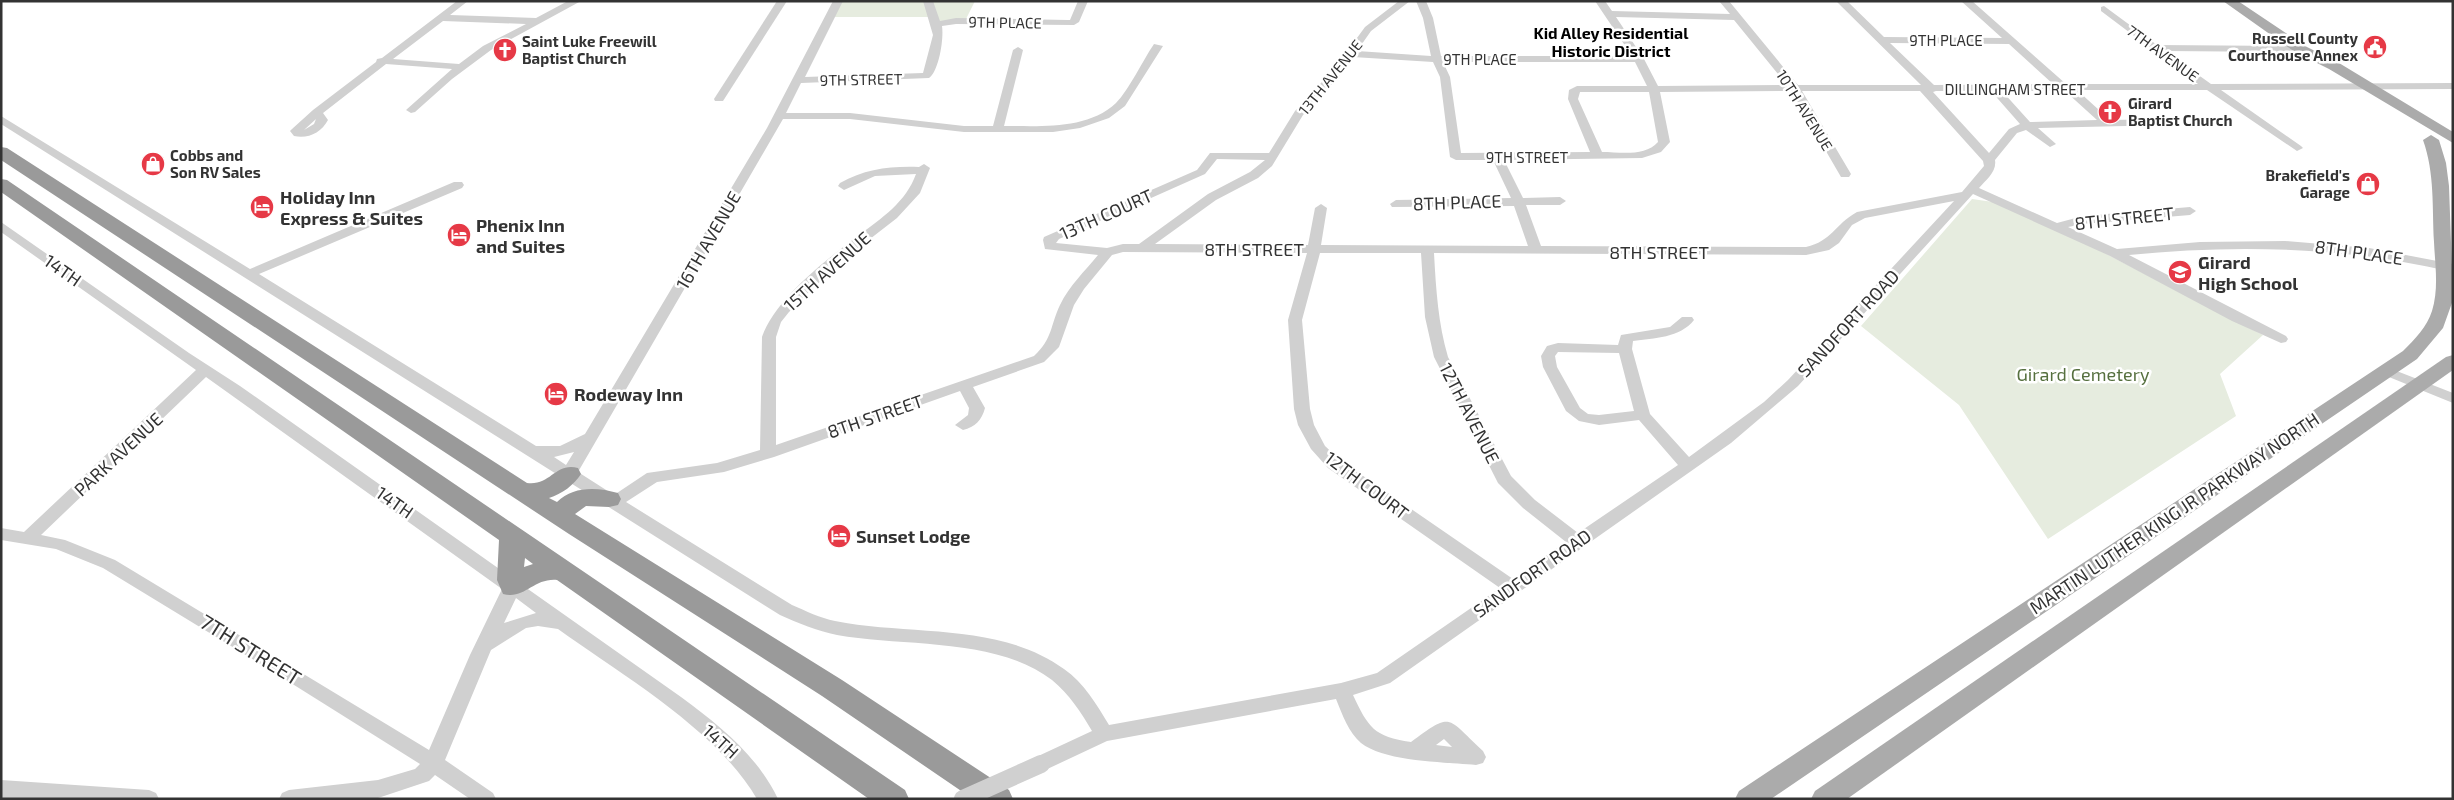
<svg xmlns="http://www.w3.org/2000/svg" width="2454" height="800" viewBox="0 0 2454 800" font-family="'Exo 2',sans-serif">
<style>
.green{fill:#e6ecdf}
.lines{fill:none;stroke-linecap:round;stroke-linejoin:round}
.minor{fill:#d0d0d0;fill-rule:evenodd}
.major{fill:#ababab;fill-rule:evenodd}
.highway{fill:#9a9a9a;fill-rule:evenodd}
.minor-bridge{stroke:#d0d0d0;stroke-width:18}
.labels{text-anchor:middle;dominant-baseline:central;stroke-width:5;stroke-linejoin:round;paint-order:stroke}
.far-street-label{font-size:15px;fill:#333;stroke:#fff}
.far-poi-label{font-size:15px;font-weight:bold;fill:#333;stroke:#fff;text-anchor:start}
.far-neighbourhood-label{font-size:16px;font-weight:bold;fill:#000;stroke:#fff}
.poi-label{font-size:18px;font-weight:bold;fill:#333;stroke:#fff;text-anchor:start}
.street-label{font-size:18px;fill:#333;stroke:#fff}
.park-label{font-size:18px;fill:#56703f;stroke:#fff}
.near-street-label{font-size:21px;fill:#333;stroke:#fff}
</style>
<rect width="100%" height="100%" fill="#fff"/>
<g class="green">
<path d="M842 1H975L966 19 939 22 936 17H833Z"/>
<path d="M1972 199 1993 202 2058 229 2263 335 2220 374 2236 416 2048 539 1959 405 1861 326Z"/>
</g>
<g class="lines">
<g class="minor">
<path d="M457 1H468L450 15 536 18 568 1H581L491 50 452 79 415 112 411 113 406 110 452 69 386 64 323 113 328 120C321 133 308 139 294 136L290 131 292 129 313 110 376 62 377 59 382 58ZM443 21 526 24 483 46 459 64 393 59ZM316 119 314 124 304 130Z"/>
<path d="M777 1H787L723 101H715L714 99Z"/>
<path d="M833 1H843L805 77 923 73 933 35 923 1H933L940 21 956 18 1068 20H1070L1078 1H1088L1079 22 1074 25 956 24 942 26C944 38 939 71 929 78L801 83 786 113H850L964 126H993L1013 50 1018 47 1023 50 1004 126C1041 126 1087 130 1116 103 1129 90 1143 60 1154 44L1163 46 1125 106 1109 118 1080 128 1053 132H964L850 119H783L578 472 614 495 647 473 717 463 760 450 762 337C775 299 827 259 859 235 882 218 906 202 916 174L875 176 844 190 838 186 840 183C865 169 890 166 919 167L924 164 930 168 920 193 897 218 839 263 789 312 781 322 776 337V445L1034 356C1053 338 1050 326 1060 305 1069 286 1085 271 1098 255L1045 249 1043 240 1044 237 1197 170 1210 153H1269L1295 111 1335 68 1365 27 1399 1H1410L1371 31 1357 51 1431 56 1423 18 1416 1H1426L1433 18 1441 56H1632L1595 1H1605L1612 11 1730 14 1719 1H1729L1798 85H1921L1836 1H1847L1884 37 2002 38 1961 1H1972L2066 84H2198L2101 11V7L2104 6 2157 45 2300 46 2305 49 2300 52 2165 51 2211 84 2453 83V89L2221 90 2301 146 2303 148 2297 151 2207 90H2077L2110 120 2169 119 2175 122 2169 125 2038 128 2056 144 2050 147 2026 130 2017 133 1995 160C1997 172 1986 180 1979 188L2057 223 2083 216 2190 207 2196 211 2190 215 2083 224 2068 227 2117 249 2200 242 2285 241 2369 248 2453 264V272C2345 247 2239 244 2129 255L2286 336 2288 339 2286 342 2281 343 2232 321 2110 256 1973 194 1798 386 1731 443 1390 683 1353 695C1368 727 1374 737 1411 742 1453 711 1446 717 1483 751L1486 757 1483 763 1476 765C1446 762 1385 762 1361 743 1349 733 1342 714 1336 699L1107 741 1041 772 1034 770 1031 764 1034 758 1092 731C1081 712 1069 694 1052 680 996 637 904 647 837 635 817 631 798 623 780 615L1 124V116L250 269 454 182H462L464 185 462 188 259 274 536 446H560L585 434 767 128ZM1616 17 1734 20 1787 85 1658 86 1644 59ZM1890 43 2009 44 2053 84 1934 85ZM1353 57 1433 62 1440 77 1450 157 1456 160H1493L1511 198 1396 200 1390 204 1392 207 1514 206 1528 246 1321 245 1327 208 1321 204 1315 208 1308 245 1155 244 1216 200 1258 178 1272 166 1303 115 1343 72ZM1443 62H1635L1647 86H1577L1569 90 1568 99 1590 152 1461 153 1450 77ZM1791 91 1841 177H1849L1851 174 1802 91H1920L1983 161 1984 166 1962 192 1857 212C1834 225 1832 241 1806 247L1541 246 1526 205H1560L1566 201 1560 197 1523 198 1504 160 1642 158 1661 152 1670 142 1660 92ZM1936 91H1991L2020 124 2009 129 1989 153 1933 92ZM2002 91H2065L2097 120 2030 122ZM1580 92H1649L1658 142C1645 157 1620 152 1602 152L1578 99ZM1217 159 1265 160 1250 172 1208 194 1139 244H1123L1107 248 1056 243 1059 239 1205 174ZM1954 201 1788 380 1764 402 1689 457 1650 414 1632 349 1633 341C1654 338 1680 338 1694 320L1692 317H1682L1670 327 1621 335 1618 345 1558 343 1547 346 1541 356 1543 367 1566 411 1579 421 1599 425 1639 420 1678 465 1578 533 1535 500 1511 476 1448 357C1438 323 1436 289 1434 253L1806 255 1829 250 1839 243 1852 225 1865 218ZM1123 252 1307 253 1288 320 1294 409 1298 425 1311 449 1328 468 1500 588 1377 673 1341 683 1109 725C1097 705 1084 683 1064 669 999 622 910 636 835 621 820 618 806 611 792 605L626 502 657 482 724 472 774 457 960 391 969 408 968 415 955 425 963 430C975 427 982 420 985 408L973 387 1044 362 1059 347 1074 305 1084 289 1112 255ZM1320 253H1421L1425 317 1434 357 1498 483 1523 508 1566 542 1513 579 1340 460 1325 446 1314 425 1310 409 1302 320ZM1558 352 1619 353 1634 411 1599 415 1588 414 1580 408 1557 367 1555 356ZM574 452 566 465 554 457ZM1444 739 1452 747 1436 745Z"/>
<path d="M1 222 189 353 240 386 681 697C719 725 757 755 778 799H757C717 730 622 675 558 629L538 626 526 628 491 650 445 760 493 793 496 799H470L435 775 429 781 378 798 279 799 282 793 289 790 378 780 415 769 420 764 267 668 103 568 56 549 1 540V528L24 532 196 370 1 232ZM206 377 502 589 470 655 429 750 115 560 65 540 41 535ZM516 598 536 613 504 623Z"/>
<path d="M2389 368 2453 393V403L2384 375 2382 372Z"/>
<path d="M1 780 149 790 156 793 159 799 1 798Z"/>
</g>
<g class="major">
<path d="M2223 1H2238L2305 46 2339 63 2453 132V143L2329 69 2295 52Z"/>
<path d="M2431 135 2439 140 2446 163 2449 186 2453 300 2443 328 2417 359 1771 799H1735L1739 791 2403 351C2415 339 2427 327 2432 311 2439 288 2435 265 2434 242 2432 207 2435 174 2423 140Z"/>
<path d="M2453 355V370L1847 799H1811L1815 791 2446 357Z"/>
</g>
<g class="highway">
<path d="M1 147 7 148 527 483C551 486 555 462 578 468L581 474C574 485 562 494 549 498L557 502C573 486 597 487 618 493L621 499 618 505 609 507 586 506 575 514 842 680 1009 790 1013 799H973L822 696 569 534 1 160Z"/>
<path d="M1 179 7 180 905 790 909 799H869L557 580C533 578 525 600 503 594L497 580 499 540 1 192ZM525 558 533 564 524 567Z"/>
</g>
<path class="minor-bridge" d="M963 799 1041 764"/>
</g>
<defs>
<g id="civic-disc" transform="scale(1.25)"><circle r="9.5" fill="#e63946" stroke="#fff"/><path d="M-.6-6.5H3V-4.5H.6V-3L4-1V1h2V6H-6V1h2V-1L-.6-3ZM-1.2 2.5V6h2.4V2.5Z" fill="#fff"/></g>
<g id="church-disc" transform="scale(1.25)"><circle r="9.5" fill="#e63946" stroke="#fff"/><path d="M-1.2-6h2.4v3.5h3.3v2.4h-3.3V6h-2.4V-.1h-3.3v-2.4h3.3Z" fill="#fff"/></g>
<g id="shop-disc" transform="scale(1.25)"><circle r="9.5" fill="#e63946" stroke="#fff"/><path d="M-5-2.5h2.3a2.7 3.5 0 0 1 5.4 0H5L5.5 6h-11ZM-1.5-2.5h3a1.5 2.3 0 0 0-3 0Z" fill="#fff"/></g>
<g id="hotel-disc" transform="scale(1.25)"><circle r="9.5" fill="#e63946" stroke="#fff"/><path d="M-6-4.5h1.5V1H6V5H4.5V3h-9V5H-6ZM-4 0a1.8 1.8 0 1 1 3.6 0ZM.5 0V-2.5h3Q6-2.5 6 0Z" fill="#fff"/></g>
<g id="school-disc" transform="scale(1.25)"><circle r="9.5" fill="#e63946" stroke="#fff"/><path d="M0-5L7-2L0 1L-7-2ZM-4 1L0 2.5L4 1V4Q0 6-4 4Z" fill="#fff"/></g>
</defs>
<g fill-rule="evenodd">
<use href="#civic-disc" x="2375" y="47"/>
<use href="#church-disc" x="505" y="50"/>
<use href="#church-disc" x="2110" y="112"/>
<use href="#shop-disc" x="153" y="164"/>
<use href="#shop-disc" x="2368" y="184"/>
<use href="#hotel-disc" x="262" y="207"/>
<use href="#hotel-disc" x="459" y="235"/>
<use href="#school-disc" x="2180" y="272"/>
<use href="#hotel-disc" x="556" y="394"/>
<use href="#hotel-disc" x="839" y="536"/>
</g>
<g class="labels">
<g class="far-street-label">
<text transform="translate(1005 22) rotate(1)">9TH PLACE</text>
<text x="1946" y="40">9TH PLACE</text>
<text transform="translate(2163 53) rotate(36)">7TH AVENUE</text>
<text x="1480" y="59">9TH PLACE</text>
<text transform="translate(1330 77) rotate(-51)">13TH AVENUE</text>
<text transform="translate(861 79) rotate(-1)">9TH STREET</text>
<text x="2015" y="89">DILLINGHAM STREET</text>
<text transform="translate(1805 110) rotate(58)">10TH AVENUE</text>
<text x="1527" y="157">9TH STREET</text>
</g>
<g class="far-poi-label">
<text x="2358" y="38" text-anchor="end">Russell County<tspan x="2358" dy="17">Courthouse Annex</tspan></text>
<text x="522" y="41">Saint Luke Freewill<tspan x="522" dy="17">Baptist Church</tspan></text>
<text x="2128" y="103">Girard<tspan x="2128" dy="17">Baptist Church</tspan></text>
<text x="170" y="155">Cobbs and<tspan x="170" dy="17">Son RV Sales</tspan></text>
<text x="2350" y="175" text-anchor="end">Brakefield's<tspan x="2350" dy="17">Garage</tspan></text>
</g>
<g class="far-neighbourhood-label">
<text x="1611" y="32">Kid Alley Residential<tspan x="1611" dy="18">Historic District</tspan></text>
</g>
<g class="poi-label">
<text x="280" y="197">Holiday Inn<tspan x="280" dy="21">Express &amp; Suites</tspan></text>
<text x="476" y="225">Phenix Inn<tspan x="476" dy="21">and Suites</tspan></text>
<text x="2198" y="262">Girard<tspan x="2198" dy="21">High School</tspan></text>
<text x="574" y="394">Rodeway Inn</text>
<text x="856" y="536">Sunset Lodge</text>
</g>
<g class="street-label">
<text transform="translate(1457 202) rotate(-2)">8TH PLACE</text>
<text transform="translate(1106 214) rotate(-24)">13TH COURT</text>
<text transform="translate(2124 218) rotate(-6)">8TH STREET</text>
<text transform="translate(708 240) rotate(-60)">16TH AVENUE</text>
<text x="1254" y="249">8TH STREET</text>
<text x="1659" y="252">8TH STREET</text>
<text transform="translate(2359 252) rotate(8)">8TH PLACE</text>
<text transform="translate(63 270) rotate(35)">14TH</text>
<text transform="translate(827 271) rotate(-42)">15TH AVENUE</text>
<text transform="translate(1848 323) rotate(-47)">SANDFORT ROAD</text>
<text transform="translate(1470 413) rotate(63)">12TH AVENUE</text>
<text transform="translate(875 416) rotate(-19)">8TH STREET</text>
<text transform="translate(118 454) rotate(-43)">PARK AVENUE</text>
<text transform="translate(1367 485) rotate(37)">12TH COURT</text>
<text transform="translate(395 502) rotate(35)">14TH</text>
<text transform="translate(2174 513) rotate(-34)">MARTIN LUTHER KING JR PARKWAY NORTH</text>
<text transform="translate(1532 573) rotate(-35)">SANDFORT ROAD</text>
<text transform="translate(721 741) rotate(42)">14TH</text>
</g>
<g class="park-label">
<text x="2083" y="374">Girard Cemetery</text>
</g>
<g class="near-street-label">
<text transform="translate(251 649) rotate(32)">7TH STREET</text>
</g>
</g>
<rect width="2454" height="800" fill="none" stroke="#333333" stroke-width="5"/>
</svg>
